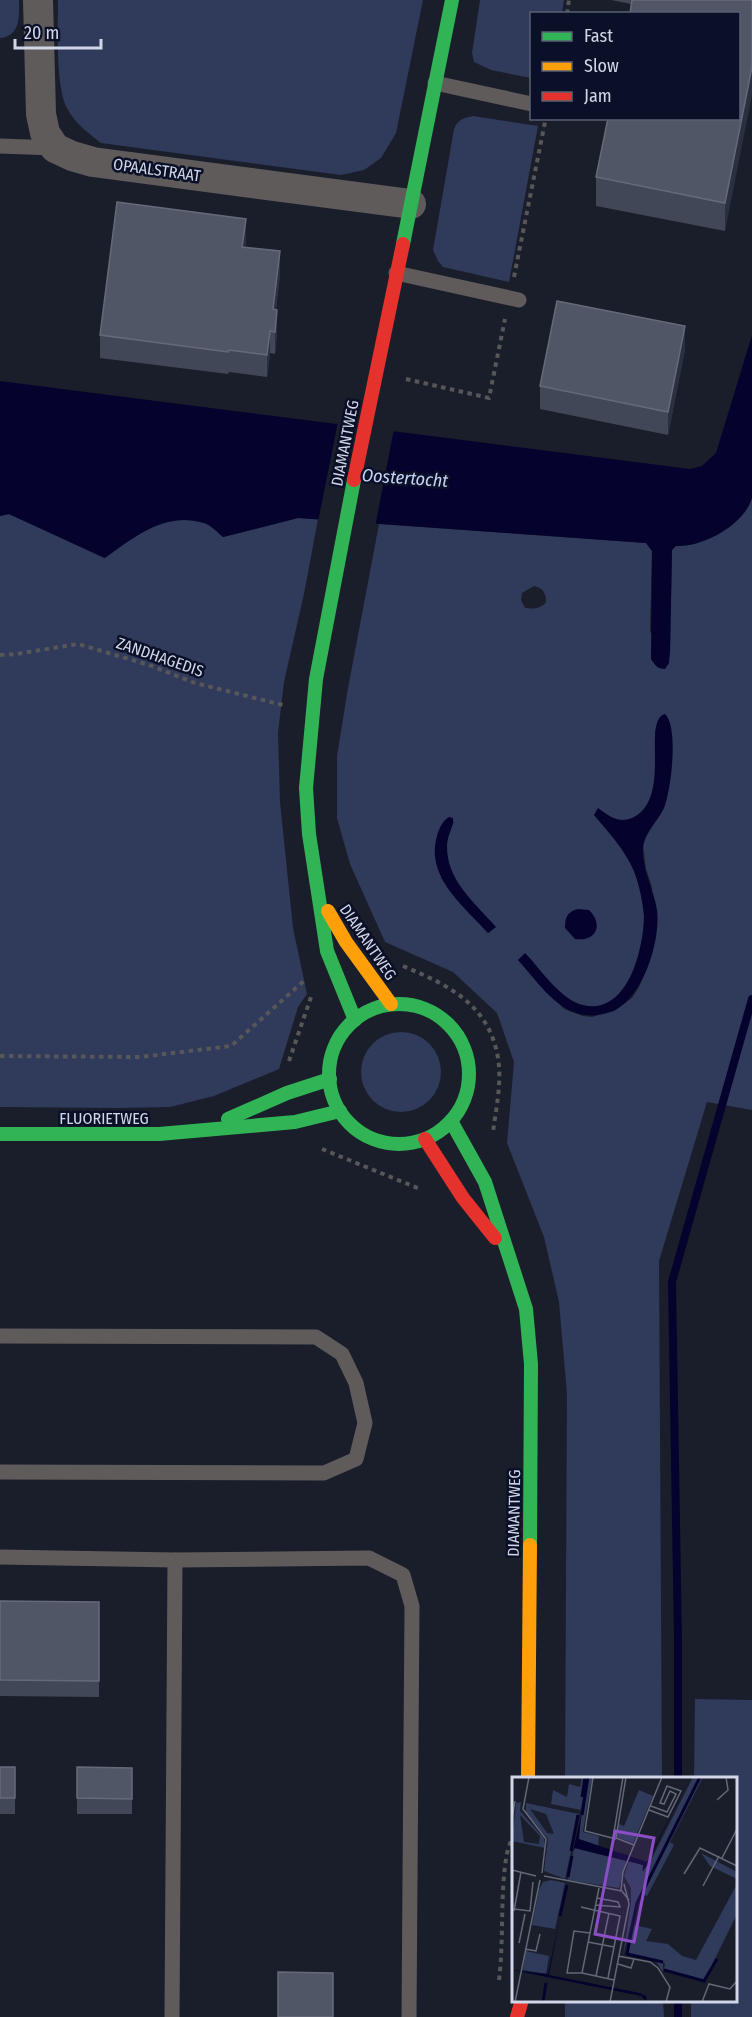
<svg xmlns="http://www.w3.org/2000/svg" width="752" height="2017" viewBox="0 0 752 2017" font-family="'Fira Sans Condensed',sans-serif">
<style>
.green{fill:#303a5b;fill-rule:evenodd}
.water{fill:#05032e}
.pier{fill:#1a1e2b}
.lines{fill:none;stroke-linecap:round;stroke-linejoin:round}
.stream{stroke:#05032e;stroke-width:8}
.path{stroke:#575659;stroke-width:4;stroke-dasharray:4.5 4.5;stroke-linecap:butt}
.lane{stroke:#5f5b5b;stroke-width:15}
.street{stroke:#5f5b5b;stroke-width:30}
.fast{stroke:#30b455;stroke-width:14}
.slow{stroke:#ff9f0a;stroke-width:14}
.jam{stroke:#e5322d;stroke-width:14}
.wall{fill:#424757}
.shaded-wall{fill:#2b303f}
.building{fill:#515667;stroke:#656a7b;stroke-width:1.5}
.labels{text-anchor:middle;dominant-baseline:central;stroke-width:5;stroke-linejoin:round;paint-order:stroke}
.street-label{font-size:16px;fill:#d1d7e8;stroke:#0a1027}
.water-label{font-size:18px;font-style:italic;fill:#c8d4f7;stroke:#0a1027}
.inset-river{fill:none;stroke:#05032e;stroke-width:3}
.inset-road{fill:none;stroke:#636877;stroke-width:1.5}
.view{fill:#8c4ec7;fill-opacity:0.15;stroke:#8c4ec7;stroke-width:3}
.inset-edge{fill:none;stroke:#d1d7e8;stroke-width:3}
</style>
<rect width="100%" height="100%" fill="#1a1e2b"/>
<g class="green">
<path d="M0 0H19C19 16 21 36 0 38Z"/>
<path d="M58 0H423L396 133 381 158 364 170 341 175 101 143C88 133 76 124 68 110 55 89 58 26 58 0Z"/>
<path d="M480 0H564L562 13 532 14 531 78 491 70 474 62 472 53Z"/>
<path d="M473 116 538 126 509 282 443 267 438 261 433 250 454 129C458 119 464 118 473 116Z"/>
<path d="M752 498V1110L707 1102 659 1261 662 1778H565L567 1394 559 1302 544 1237 507 1143 514 1062 497 1013 453 972 385 942 350 864 337 818V756L348 688 379 524 646 543 652 551 650 632 670 651 672 550 676 546C703 547 744 525 752 498ZM534 586C543 588 546 593 546 602 541 609 533 609 525 608L521 600 522 593ZM655 729 672 763 664 807 646 837 643 845 646 869 652 887 648 965 639 987 632 998 614 1011 592 1017 583 1016 564 1009 518 960 526 954C540 969 561 1000 583 1005 628 1016 644 948 644 916 643 901 639 884 634 871 625 850 608 832 594 815L599 809C611 818 621 824 636 816 663 799 656 756 655 729ZM449 817 454 822C431 867 468 895 495 927L489 933 441 878Z"/>
<path d="M9 514 104 558C134 537 165 511 204 523 211 525 218 533 223 537L298 518 318 519 304 594 284 682 278 733 280 802 293 928 307 994 298 1007 279 1069 214 1096 170 1107 120 1108 0 1107V516Z"/>
<circle cx="401" cy="1072" r="40"/>
<path d="M695 1699 752 1700V2017H691V2001L736 2000V1778H694Z"/>
<path d="M565 2001H663L664 2017H565Z"/>
</g>
<g class="water">
<path d="M752 335V498C744 525 703 547 676 546L672 550 670 651 669 663 665 669C657 669 655 665 651 659L652 551 646 543 298 518 223 537C218 533 211 525 204 523 165 511 134 537 105 558L9 514 0 516V381L690 469 702 466 716 453Z"/>
<path d="M665 714C679 727 671 791 664 808 659 819 649 828 645 839 637 861 654 888 657 910 661 941 642 1002 610 1012 566 1027 544 989 518 960L525 953C540 969 561 1000 582 1005 628 1017 644 948 644 916 643 902 639 884 634 871 625 850 609 832 594 815L598 808C611 818 621 825 636 816 671 794 642 720 665 714Z"/>
<path d="M449 817 453 818C454 827 447 835 447 845 446 880 474 902 496 927L488 933C464 906 425 877 437 836 439 829 442 821 449 817Z"/>
<path d="M578 909 589 910C604 925 596 942 575 939L565 928C565 917 567 912 578 909Z"/>
</g>
<path class="pier" d="M338 422 394 429 375 527 318 522Z"/>
<g class="lines">
<g class="stream">
<path d="M678 1778V1640L672 1282 752 999"/>
<path d="M678 2017V2000"/>
</g>
<g class="path">
<path d="M567 14 569 0"/>
<path d="M514 277 545 122"/>
<path d="M406 379 489 398 505 319"/>
<path d="M0 655 16 654 78 644 149 665 195 683 283 705"/>
<path d="M403 966C448 985 489 1004 498 1058 502 1082 496 1109 493 1132"/>
<path d="M0 1056 140 1057 231 1046 306 979"/>
<path d="M289 1061 311 997"/>
<path d="M322 1149 420 1189"/>
<path d="M499 1980C504 1940 500 1899 506 1859 507 1850 511 1841 514 1833"/>
</g>
<g class="lane">
<path d="M435 83 532 104"/>
<path d="M0 146 55 148"/>
<path d="M396 273 519 300"/>
<path d="M0 1336 316 1337 342 1354 356 1383 365 1423 356 1459 324 1473 0 1472"/>
<path d="M0 1557 175 1560 369 1558 403 1575 412 1606 409 2017"/>
<path d="M172 2017 175 1560"/>
</g>
<path class="street" d="M38 0 41 114 45 133 55 148 72 156 93 162 411 204"/>
<g class="fast">
<path d="M403 244 452 0"/>
<path d="M354 480 316 679 306 788 309 834 327 951 355 1020"/>
<circle cx="399" cy="1074" r="70"/>
<path d="M228 1119 287 1093 330 1079"/>
<path d="M451 1121 485 1182 526 1309 531 1364 530 1545"/>
<path d="M0 1134H159L295 1122 340 1111"/>
</g>
<g class="slow">
<path d="M328 911 346 942 391 1004"/>
<path d="M528 1778 530 1545"/>
</g>
<g class="jam">
<path d="M354 480 403 244"/>
<path d="M425 1139 463 1198 495 1238"/>
<path d="M517 2017 522 2000"/>
</g>
</g>
<g class="wall">
<path d="M611 0H752L725 231 596 206V177L631 4Z"/>
<path d="M246 241 245 247 280 274 276 310 277 333 275 354 270 353 267 377 229 372 228 374 100 358V335Z"/>
<path d="M685 349 668 435 540 409V386Z"/>
<path d="M0 1601 99 1602V1697L0 1696Z"/>
<rect x="0" y="1767" width="15" height="47"/>
<path d="M77 1767 132 1768V1814H77Z"/>
</g>
<g class="shaded-wall">
<path d="M752 67V95L725 231V203Z"/>
<path d="M246 219V241L242 269V247Z"/>
<path d="M280 251V274L273 332V309Z"/>
<path d="M277 310V333L275 354V332Z"/>
<path d="M685 326V349L668 435V412Z"/>
<path d="M270 331V353L267 377V355Z"/>
</g>
<g class="building">
<path d="M632 0H752V67L725 203 596 177 608 118H738V14H630Z"/>
<path d="M117 202 246 219 242 247 280 251 273 309 277 310 275 332 270 331 267 355 229 350 228 352 100 335Z"/>
<path d="M557 301 685 326 668 412 540 386Z"/>
<path d="M0 1601 99 1602V1681L0 1680Z"/>
<rect x="0" y="1767" width="15" height="31"/>
<path d="M77 1767 132 1768V1799L77 1798Z"/>
<path d="M278 1972 333 1973V2017H278Z"/>
</g>
<g class="labels">
<g class="street-label">
<text transform="translate(157 170) rotate(8)">OPAALSTRAAT</text>
<text transform="translate(345 443) rotate(-79)">DIAMANTWEG</text>
<text transform="translate(160 657) rotate(19)">ZANDHAGEDIS</text>
<text transform="translate(368 942) rotate(56)">DIAMANTWEG</text>
<text x="104" y="1118">FLUORIETWEG</text>
<text transform="translate(514 1513) rotate(-89)">DIAMANTWEG</text>
</g>
<g class="water-label">
<text transform="translate(405 478) rotate(4)">Oostertocht</text>
</g>
</g>
<g transform="translate(512 1777)">
<rect width="225" height="225" fill="#1a1e2b"/>
<path d="M70 0H74L69 33 39 27 41 13 55 20 57 7 68 10ZM76 0H80L71 55 87 59 86 69 66 62ZM181 0H191L158 65 162 68 135 119 128 117 124 125 111 179 119 126V111L112 99 117 84 131 88 130 94 137 87ZM127 13 141 19 121 66 105 60 107 47 112 49ZM9 25 8 34 32 61 33 71 0 64 4 26ZM8 38 28 59 27 67 12 65ZM14 26 67 37 53 102 32 94 36 62 14 36ZM18 32 34 37 42 57 35 56ZM62 71 114 84 107 111 56 103ZM189 76 225 95V102L198 89ZM39 103 53 106 43 152 20 148 27 113 31 105ZM225 107V137L192 204 152 192 153 187 151 185V195L143 183 116 177 122 148 140 152 134 164 156 167 170 179 184 183ZM14 174 37 179 34 197 11 193Z" fill="#303a5b" fill-rule="evenodd"/>
<path d="M178 0 131 95V88L63 71 61 75 69 38 67 62 135 85ZM48 140 37 198 128 216 134 219 135 225 129 219 0 193 36 197Z" fill="#05032e"/>
<path class="inset-river" d="M70 20 73 0M70 38 76 0M59 74 66 38M56 100 60 79M48 139 55 108M151 185 115 177 125 126 188 0M152 193 192 204 205 182M31 225 34 206"/>
<path class="inset-road" d="M17 0 11 32 34 62 30 96M81 0 73 54 104 62M114 0 104 61 122 68M205 23 216 13 214 0M137 33 156 40 169 14 155 9 148 26 152 27 158 14 164 17 155 35 139 29M0 43 3 24M101 61 111 0M210 81 225 52M0 93 24 99M172 97 188 71 225 89M32 99 110 114M191 109 207 79M117 123 109 113 111 95 150 0M83 128 108 130 106 125 85 121M69 130 108 139 96 201M2 132 18 134 21 105M2 134 9 95M78 156 62 154 55 196H70L87 111M76 165 102 170M7 166 13 137M13 172 24 174 28 157M106 179 138 185 146 191 158 210 154 225M106 187 119 191 122 182M70 196 102 203M84 199 97 136M3 225 28 103M98 225 117 127 112 107M190 225 197 207 218 212 225 204"/>
<path class="view" d="M103 54 142 61 122 165 83 157Z"/>
<rect width="225" height="225" class="inset-edge"/>
</g>
<rect x="530" y="12" width="210" height="108" fill="#0a1027" stroke="#5a6074" stroke-width="1.5"/>
<rect x="542" y="32" width="30" height="9" fill="#30b455" stroke="#5a6074" stroke-width="1.5"/>
<text x="584" y="42" font-size="18" fill="#d1d7e8">Fast</text>
<rect x="542" y="62" width="30" height="9" fill="#ff9f0a" stroke="#5a6074" stroke-width="1.5"/>
<text x="584" y="72" font-size="18" fill="#d1d7e8">Slow</text>
<rect x="542" y="92" width="30" height="9" fill="#e5322d" stroke="#5a6074" stroke-width="1.5"/>
<text x="584" y="102" font-size="18" fill="#d1d7e8">Jam</text>
<path d="M15 39v9h86v-9" fill="none" stroke="#d1d7e8" stroke-width="3"/>
<text x="24" y="39" font-size="18" fill="#d1d7e8" stroke="#0a1027" stroke-width="4.5" paint-order="stroke">20 m</text>
</svg>
